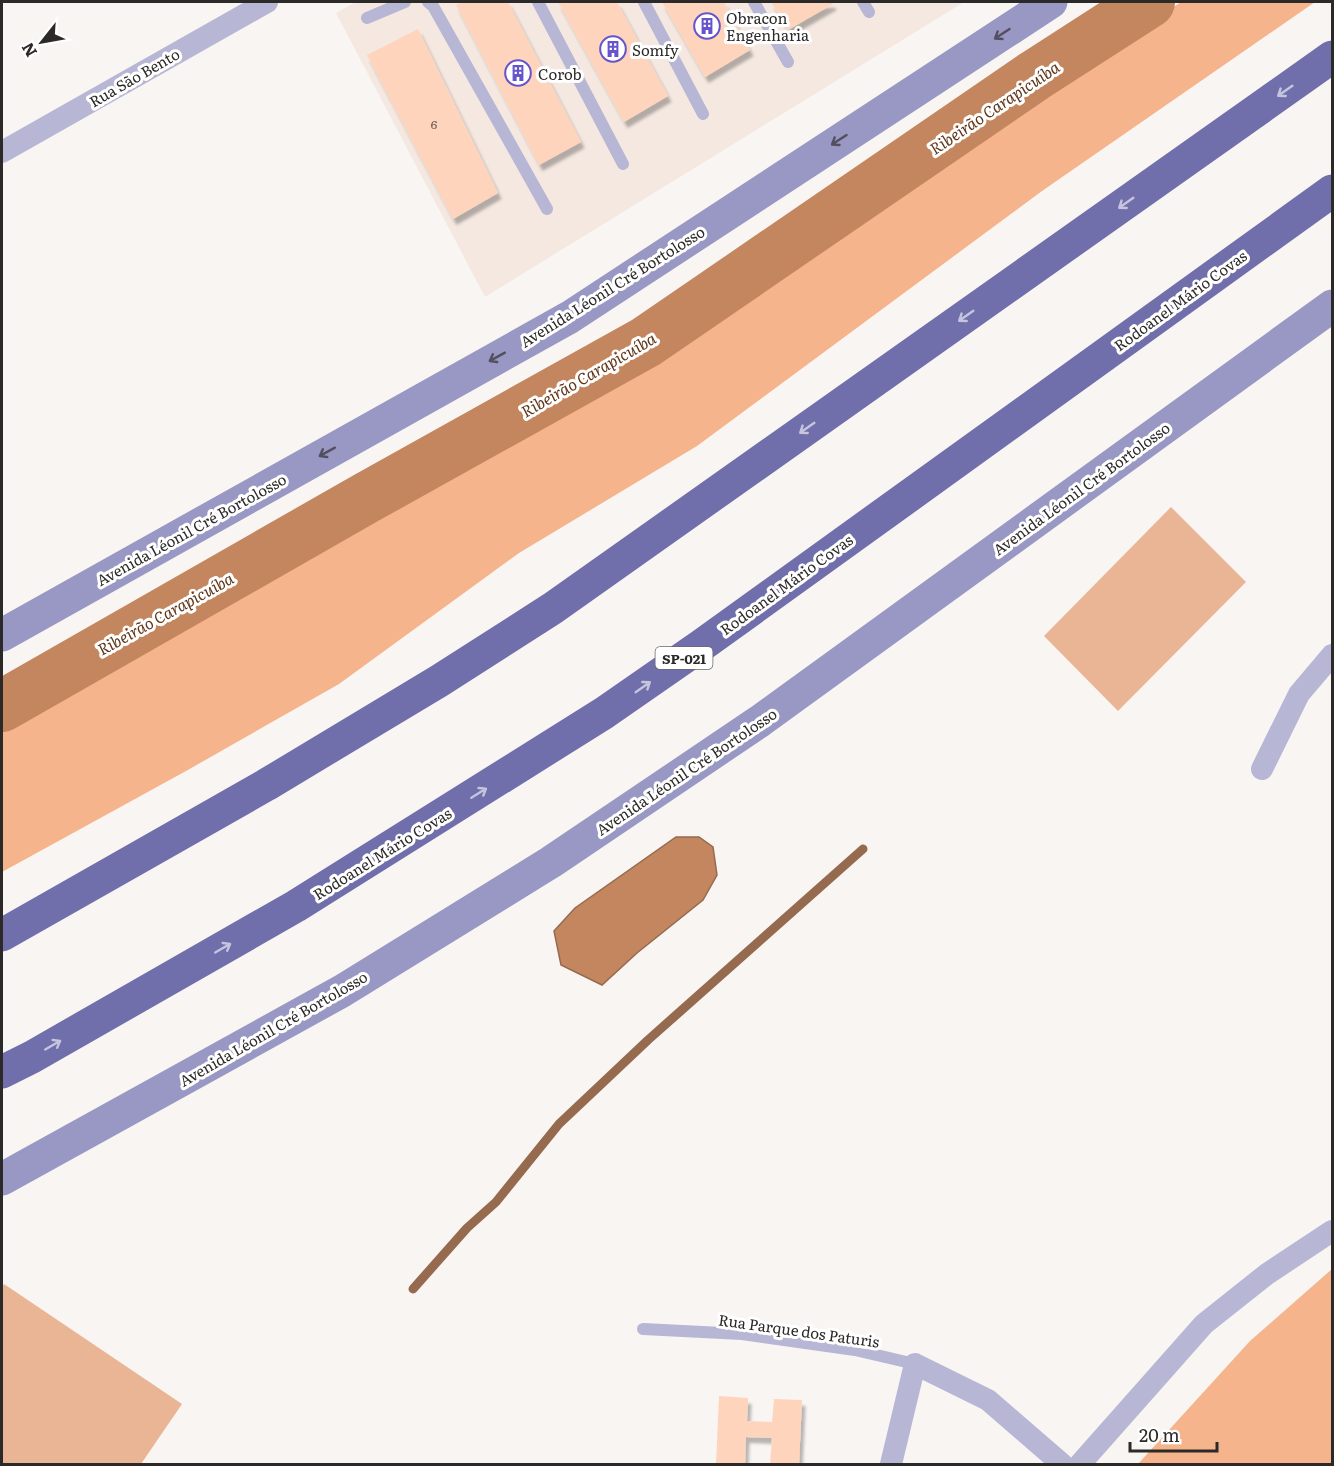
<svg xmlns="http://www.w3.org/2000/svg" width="1334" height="1466" viewBox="0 0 1334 1466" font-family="Literata,serif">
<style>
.built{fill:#f4e8e1}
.green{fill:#eab595}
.forest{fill:#f5b48b}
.water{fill:#c4865e;stroke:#966a4e;stroke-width:1.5}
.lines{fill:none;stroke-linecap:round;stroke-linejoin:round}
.stream{stroke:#966a4e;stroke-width:9}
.river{stroke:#c4865e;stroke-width:52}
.building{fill:#fed5bc;filter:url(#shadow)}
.service{stroke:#b7b7d5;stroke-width:12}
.minor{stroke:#b7b7d5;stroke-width:22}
.secondary{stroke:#9998c4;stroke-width:33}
.motorway{stroke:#706eab;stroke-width:33}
.oneway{stroke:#52505f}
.oneway2{stroke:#c6c5dd}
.labels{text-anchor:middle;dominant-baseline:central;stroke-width:6;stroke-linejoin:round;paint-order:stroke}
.number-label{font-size:12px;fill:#60554e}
.shield{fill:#fff;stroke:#6b6a69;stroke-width:1.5}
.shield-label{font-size:14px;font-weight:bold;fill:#2c2a29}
.poi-label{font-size:15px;fill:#2c2a29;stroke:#fff;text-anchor:start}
.street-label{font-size:15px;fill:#2c2a29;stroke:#fff}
.water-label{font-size:16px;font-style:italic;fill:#613619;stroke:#fff}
</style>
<defs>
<filter id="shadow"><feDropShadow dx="3.5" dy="6" stdDeviation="1.5" flood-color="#0004"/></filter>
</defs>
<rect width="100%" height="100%" fill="#f9f5f3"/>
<path class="built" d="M356 2H964L485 297 336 13Z"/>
<g class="green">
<path d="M1171 507 1246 582 1118 711 1044 636Z"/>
<path d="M4 1284 182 1404 141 1464H2V1288Z"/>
</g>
<g class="forest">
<path d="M1181 2H1315L1042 191 697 446 519 553 339 684 186 771 2 872V726L206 609 404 500 1010 118Z"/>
<path d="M1332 1269V1464H1138L1250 1341Z"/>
</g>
<path class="water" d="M676 837H699L713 847 717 875 703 900 637 953 602 985 561 965 554 931 575 908Z"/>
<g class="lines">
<path class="stream" d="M413 1289 467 1228 496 1202 559 1124 648 1040 863 849"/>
<path class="river" d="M2 706 366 498 646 342 1034 76 1149 2"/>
</g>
<g class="building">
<path d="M461 2H508L581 142 539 165 456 5Z"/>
<path d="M558 2H617L668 96 624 122Z"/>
<path d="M662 2H724L750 50 705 77Z"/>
<path d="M771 2H832L833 4 788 30Z"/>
<path d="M418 29 498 193 453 219 367 55Z"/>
<path d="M719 1396 748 1398 747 1421 772 1422 774 1399 802 1400 799 1464H770L772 1438 746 1437 745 1464H716Z"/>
</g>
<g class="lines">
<g class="service">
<path d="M428 2 433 6 547 209"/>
<path d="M538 2 623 164"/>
<path d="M644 2 703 114"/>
<path d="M754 2 788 62"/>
<path d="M863 2 869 12"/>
<path d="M367 18 405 2"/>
<path d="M643 1329 742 1334 855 1350 915 1364"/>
</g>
<g class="minor">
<path d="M2 152 267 2"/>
<path d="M1262 769 1299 694 1332 655"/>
<path d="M891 1464 915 1364 988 1400 1062 1464"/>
<path d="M1080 1464 1204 1324 1267 1274 1332 1231"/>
</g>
<g class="secondary">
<path d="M2 635 570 317 1051 2"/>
<path d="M2 1179 342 991 551 862 760 721 1332 306"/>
</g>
<g class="motorway">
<path d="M2 935 266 785 439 681 553 608 1332 57"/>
<path d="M2 1072 32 1057 296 906 604 713 702 645 1332 191"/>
</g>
</g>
<defs><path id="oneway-shaft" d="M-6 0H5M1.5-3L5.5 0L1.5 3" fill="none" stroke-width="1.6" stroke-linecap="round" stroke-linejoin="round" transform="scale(1.5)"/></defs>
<g class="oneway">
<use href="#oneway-shaft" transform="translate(1002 34) rotate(147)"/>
<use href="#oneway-shaft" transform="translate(839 140) rotate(147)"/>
<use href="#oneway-shaft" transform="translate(497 357) rotate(151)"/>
<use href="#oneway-shaft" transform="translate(327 452) rotate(151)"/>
</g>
<g class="oneway2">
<use href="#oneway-shaft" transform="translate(1285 91) rotate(145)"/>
<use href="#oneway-shaft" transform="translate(1126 203) rotate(145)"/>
<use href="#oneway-shaft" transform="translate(966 316) rotate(145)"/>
<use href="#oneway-shaft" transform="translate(807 428) rotate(145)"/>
<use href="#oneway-shaft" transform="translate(643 687) rotate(-35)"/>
<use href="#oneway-shaft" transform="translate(479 793) rotate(-32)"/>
<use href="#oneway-shaft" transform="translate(223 948) rotate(-30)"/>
<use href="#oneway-shaft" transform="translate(53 1045) rotate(-30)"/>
</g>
<defs>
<g id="building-ring" transform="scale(1.35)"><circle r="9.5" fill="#fff" stroke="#6654cd" stroke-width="1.5"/><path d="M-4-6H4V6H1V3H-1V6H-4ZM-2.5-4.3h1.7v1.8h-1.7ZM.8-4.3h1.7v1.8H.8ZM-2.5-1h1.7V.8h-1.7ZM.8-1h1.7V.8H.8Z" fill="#6654cd"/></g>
</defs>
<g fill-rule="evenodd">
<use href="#building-ring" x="707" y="26"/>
<use href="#building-ring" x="613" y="49"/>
<use href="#building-ring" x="518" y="73"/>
</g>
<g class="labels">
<g class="number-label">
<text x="434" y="124">6</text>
</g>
<rect class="shield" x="655.5" y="647" width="57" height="22" rx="4.5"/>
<g class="shield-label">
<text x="684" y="658">SP-021</text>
</g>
<g class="poi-label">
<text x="726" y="17">Obracon<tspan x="726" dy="17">Engenharia</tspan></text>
<text x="632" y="49">Somfy</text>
<text x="538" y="73">Corob</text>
</g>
<g class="street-label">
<text transform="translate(134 77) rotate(-30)">Rua São Bento</text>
<text transform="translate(612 286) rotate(-32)">Avenida Léonil Cré Bortolosso</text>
<text transform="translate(1180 300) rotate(-36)">Rodoanel Mário Covas</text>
<text transform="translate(1081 488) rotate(-36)">Avenida Léonil Cré Bortolosso</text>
<text transform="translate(191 529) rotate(-29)">Avenida Léonil Cré Bortolosso</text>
<text transform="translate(786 584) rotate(-36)">Rodoanel Mário Covas</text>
<text transform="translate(686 771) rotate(-34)">Avenida Léonil Cré Bortolosso</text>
<text transform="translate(382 853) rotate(-32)">Rodoanel Mário Covas</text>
<text transform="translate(273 1028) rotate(-30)">Avenida Léonil Cré Bortolosso</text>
<text transform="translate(799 1330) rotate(8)">Rua Parque dos Paturis</text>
</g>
<g class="water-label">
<text transform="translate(994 107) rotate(-34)">Ribeirão Carapicuíba</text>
<text transform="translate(588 374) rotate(-30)">Ribeirão Carapicuíba</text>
<text transform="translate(165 613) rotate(-29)">Ribeirão Carapicuíba</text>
</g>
</g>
<rect width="1334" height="1466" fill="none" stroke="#2c2a29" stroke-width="6"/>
<g transform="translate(42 42) rotate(239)" stroke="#ffffff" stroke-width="4.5" paint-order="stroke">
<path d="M0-4.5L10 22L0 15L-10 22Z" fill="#2c2a29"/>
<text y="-9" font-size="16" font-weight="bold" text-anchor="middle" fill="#2c2a29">N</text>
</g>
<path d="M1130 1442v9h87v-9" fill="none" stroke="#2c2a29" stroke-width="3"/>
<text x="1139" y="1442" font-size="18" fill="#2c2a29" stroke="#ffffff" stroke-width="4.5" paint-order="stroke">20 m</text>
</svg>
